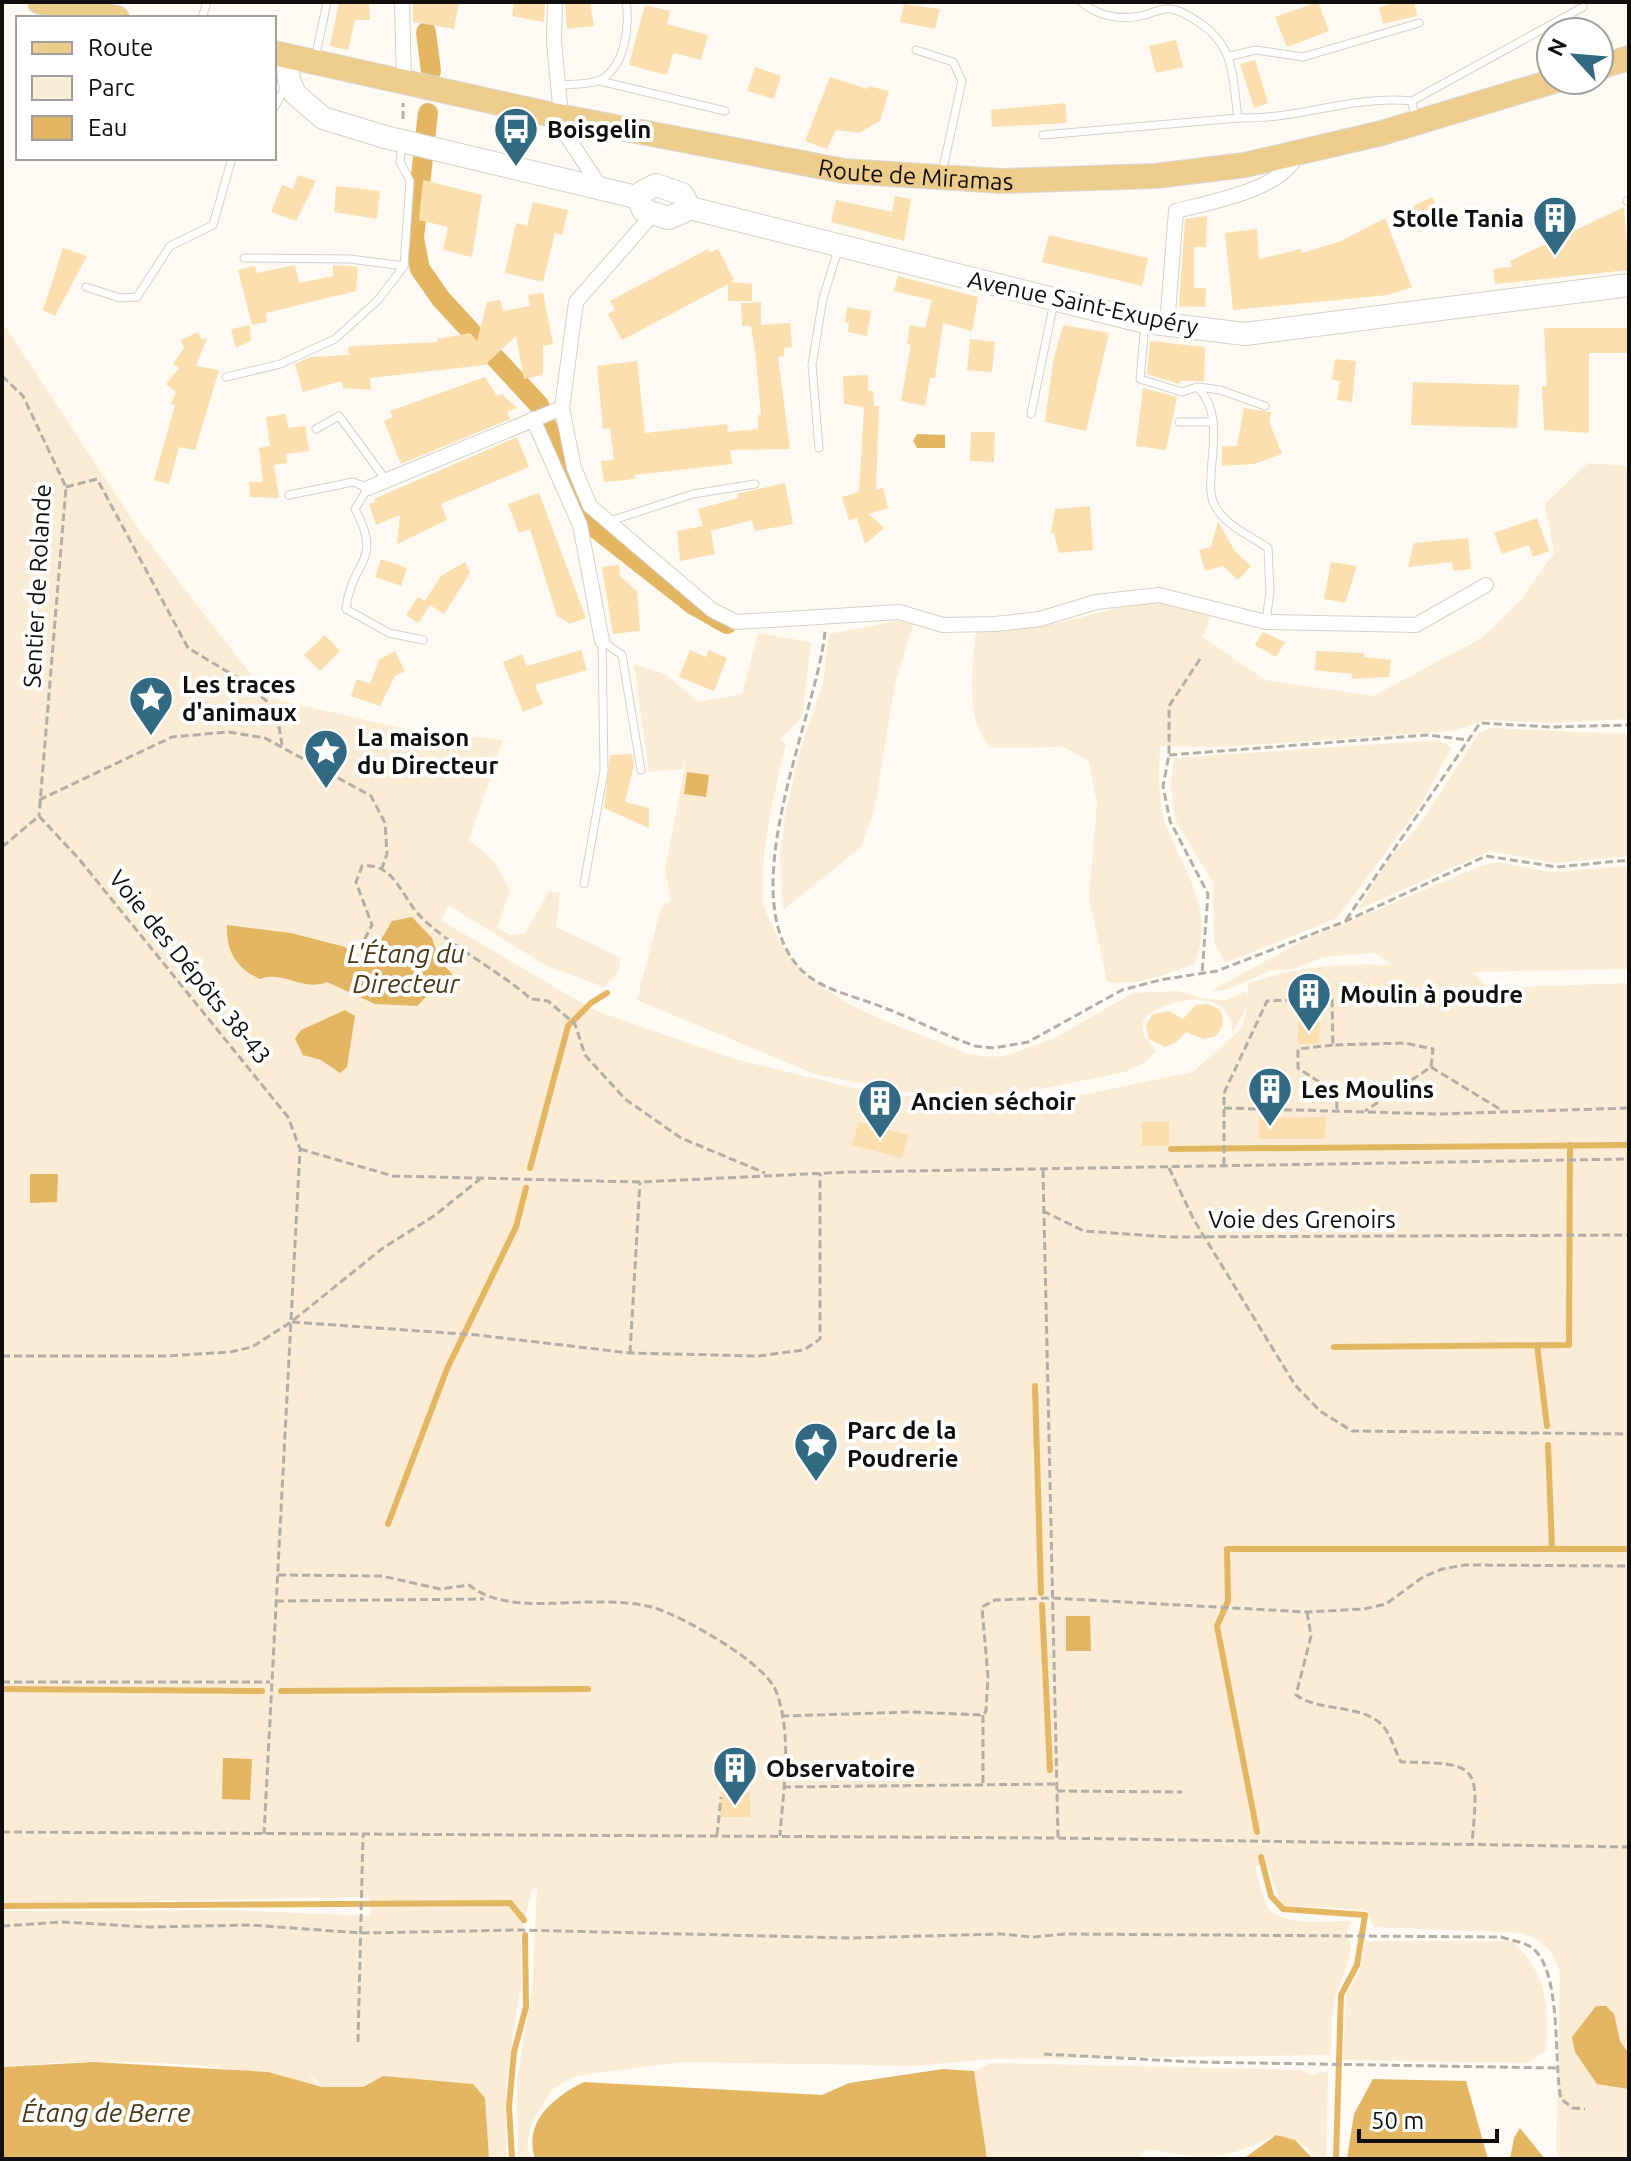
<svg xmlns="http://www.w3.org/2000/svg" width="1631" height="2161" viewBox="0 0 1631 2161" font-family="Ubuntu,sans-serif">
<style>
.green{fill:#faecd5}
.water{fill:#e4b662}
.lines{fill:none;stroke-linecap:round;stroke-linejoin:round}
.stream{stroke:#e4b662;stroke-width:6}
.canal{stroke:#e4b662;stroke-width:20}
.building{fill:#fbdfaf}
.lane-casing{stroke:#d5d1ca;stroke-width:9}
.street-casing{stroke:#d5d1ca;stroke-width:16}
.secondary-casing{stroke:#d5d1ca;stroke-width:24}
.primary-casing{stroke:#d9d9d8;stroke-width:26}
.path{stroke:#b1aea8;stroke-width:3;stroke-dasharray:8 4;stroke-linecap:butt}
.lane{stroke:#fff;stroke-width:7}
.street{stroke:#fff;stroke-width:14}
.secondary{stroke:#fff;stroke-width:22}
.primary{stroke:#eecd8c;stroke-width:24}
.labels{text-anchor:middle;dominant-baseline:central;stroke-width:8;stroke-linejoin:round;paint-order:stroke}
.poi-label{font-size:24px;font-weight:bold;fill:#100f0d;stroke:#fff;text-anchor:start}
.street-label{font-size:24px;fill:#100f0d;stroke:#fff}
.water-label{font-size:26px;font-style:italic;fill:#493612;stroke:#fff}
</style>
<rect width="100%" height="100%" fill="#fffbf4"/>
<g class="green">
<path d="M2 322 140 531 269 698 401 728 503 740 469 840 493 860 510 890 497 928 510 935 525 934 549 891 560 893 556 927 621 958 618 972 604 987 547 966 448 905 442 921 594 1010 734 1059 857 1089 979 1106 1087 1094 1193 1072 1242 1028 1248 1004 1232 1035C1236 984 1164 997 1143 1020V1034L1156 1051 1146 1062 1125 1072 1036 1090 998 1095 904 1092 815 1074 637 1000 661 907 671 901 665 870 687 755 682 769 649 772 634 664 665 674 699 702 742 694 758 633 811 642 802 717 780 739 786 744C774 795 760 848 763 901 764 910 770 920 774 929 805 1003 900 1024 968 1054L992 1057 1008 1055 1053 1039 1133 993 1178 991 1204 999 1225 1000 1247 991 1248 1000V984C1291 966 1346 963 1393 965L1374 953 1323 957 1293 969 1270 971 1225 990 1211 991 1300 942 1481 866 1498 862 1550 872 1629 866V969L1473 972 1488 988 1629 983V2159H1561L1556 2150 1560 1972C1553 1950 1544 1940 1522 1933L1373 1927 1367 1910 1282 1905 1267 1865 1255 1866C1259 1878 1261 1898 1269 1909 1286 1928 1328 1920 1351 1921L1347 1931C1357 1955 1341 1975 1335 1998 1331 2016 1332 2037 1331 2055L989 2059 914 2066 683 2062 594 2073 570 2078 552 2090 531 2124 527 2146 531 2159H518L517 2081 532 1991 537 1888 532 1889 521 1935V1983L506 2081V2159H489L473 2084 383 2076 363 2087H322L305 2068 318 2086C223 2060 100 2057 2 2067V1911L231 1910 371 1916 370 1897 2 1904Z"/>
<path d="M1588 463 1629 466V719L1552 723 1486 720 1454 731 1223 747 1160 746C1159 772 1157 799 1166 825 1184 872 1217 912 1194 964 1166 975 1137 986 1107 982L1089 897 1097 804 1089 761 1064 747 992 748C963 723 973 664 976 630 997 629 1019 629 1039 626 1102 618 1145 586 1211 616L1203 637 1265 680 1373 696 1482 638 1520 601 1554 553 1545 504Z"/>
<path d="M896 621 913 624 895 684 874 812 861 847 783 910 780 856 785 817 799 754 823 683 829 634Z"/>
<path d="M1491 728 1629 734V856L1555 863 1490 851 1357 910 1390 857 1418 827 1479 733Z"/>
<path d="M1439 740 1451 748 1420 806 1337 918 1225 963 1214 942 1213 883 1175 819 1171 784 1174 758Z"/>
<path d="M1366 1941H1512C1548 1977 1548 2000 1546 2050L1529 2063 1343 2060 1346 1995 1359 1972Z"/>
<path d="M991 2063 1300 2070 1312 2075 1328 2071 1326 2159H1315L1307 2147 1276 2135C1221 2161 1207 2160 1147 2149L1135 2159H987L974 2071Z"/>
</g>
<g class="water">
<path d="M917 434 945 435V448H917L913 441Z"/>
<path d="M687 772 709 775 706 797 684 794Z"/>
<path d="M412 917 432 938 440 961 452 974 448 984 436 987 417 1006 375 1004 327 982C303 992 284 970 260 979 236 968 226 951 227 925L291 933 345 947 357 959 372 955 392 921Z"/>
<path d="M345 1010 355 1016 347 1067 340 1073 321 1060 303 1055 295 1039 301 1030Z"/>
<path d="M30 1174H58L57 1202 30 1203Z"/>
<path d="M1066 1616H1090L1091 1651H1066Z"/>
<path d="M223 1758 252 1759 250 1800 222 1799Z"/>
<path d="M1596 2006H1606L1614 2014 1620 2041 1629 2054V2089L1597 2084 1575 2052 1572 2037Z"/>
<path d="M94 2062 268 2072 322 2087H363L383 2076 473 2084 485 2098 489 2159H2L3 2067Z"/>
<path d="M943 2069 974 2071 987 2159H535C523 2121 554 2097 584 2082L822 2095 849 2083Z"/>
<path d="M1373 2079 1466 2081 1488 2159H1347L1354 2114Z"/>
<path d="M1520 2128 1545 2159H1510L1514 2138Z"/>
<path d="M1276 2135 1295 2140 1313 2159H1232L1246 2157Z"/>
</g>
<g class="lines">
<g class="stream">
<path d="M1171 1149 1629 1145"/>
<path d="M530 1168 568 1026 591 1003 607 993"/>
<path d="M1537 1345 1547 1426"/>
<path d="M1334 1347 1569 1345 1570 1145"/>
<path d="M1035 1386 1041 1593"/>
<path d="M1548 1445 1552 1548"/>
<path d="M388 1524 447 1369 516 1227 526 1188"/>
<path d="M1042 1605 1050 1770"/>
<path d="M2 1689 262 1691"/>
<path d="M281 1691 588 1689"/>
<path d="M1257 1832 1217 1626 1228 1601 1227 1549H1629"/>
<path d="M1261 1857 1271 1896 1283 1909 1365 1915 1357 1965 1341 1995 1336 2159"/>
<path d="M2 1906 510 1903 524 1920"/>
<path d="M512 2159 509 2106 514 2052 526 2007 525 1935"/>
</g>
<g class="canal">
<path d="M426 32 431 71"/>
<path d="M428 113 414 238 420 269 441 299 539 405 581 517 692 604 727 624"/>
</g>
</g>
<g class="building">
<path d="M339 2H369L370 20H355L348 50 330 46Z"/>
<path d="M413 2H459L454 29 413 22Z"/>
<path d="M514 2H545L544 22 512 16Z"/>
<path d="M565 2H590L594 26 567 29Z"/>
<path d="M1318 2 1329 31 1287 47 1275 17Z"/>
<path d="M1400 2H1414L1417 16 1383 24 1379 7Z"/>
<path d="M904 4 940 9 935 29 900 22Z"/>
<path d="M645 5 670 11 667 24 708 35 701 60 673 53 667 75 629 65Z"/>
<path d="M1176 40 1183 67 1156 73 1149 46Z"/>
<path d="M1255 60 1268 103 1254 108 1240 64Z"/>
<path d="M755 67 781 76 774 99 747 91Z"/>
<path d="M830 77 867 89 868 86 889 91 880 121 859 133 836 130 827 149 805 141Z"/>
<path d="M1065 103 1067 123 992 127 991 110Z"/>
<path d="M298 175 316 181 296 221 271 212 282 185 293 189Z"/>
<path d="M423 180 482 195 472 257 443 250 448 227 419 220Z"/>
<path d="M336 186 380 191 377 219 334 212Z"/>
<path d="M895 196 911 199 904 241 831 222 836 200 892 212Z"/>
<path d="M1432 197 1443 221 1419 233 1407 209Z"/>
<path d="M533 202 568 210 562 235 555 233 543 282 505 273 516 223 527 226Z"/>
<path d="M1624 207 1629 270 1495 284 1493 269 1512 267 1510 261Z"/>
<path d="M1207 216 1206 247H1194V288H1206L1205 307 1179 306 1185 219Z"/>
<path d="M1385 218 1412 287 1388 295 1233 310 1225 233 1257 229 1259 259 1301 249 1302 253 1341 241Z"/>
<path d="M1049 235 1148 258 1142 286 1042 262Z"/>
<path d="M63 248 87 256 55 316 43 310Z"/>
<path d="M708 249 710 253 718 249 734 280 731 282 752 284V301H728V284L622 340 608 314 615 310 610 301Z"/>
<path d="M295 265 299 283 333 276V265L358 267 356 291 266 313 267 322 252 325 238 270 255 266 257 273Z"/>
<path d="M898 276 978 297 972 331 943 323 935 378H930L925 406 901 401 911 345 907 344 910 325 925 328 932 300 894 291Z"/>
<path d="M543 293 553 344 543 346V375L524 379 516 336 485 365 370 378 371 390 343 388 342 381 303 392 295 364 310 357 349 355 348 348 355 346 437 342V339L470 333 477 341 487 302 500 300 503 311 530 306 528 295Z"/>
<path d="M761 302V325L790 323 792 347 784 348V356L778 357 790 449 730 450 732 464 635 475V479L604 482 601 461 614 460 610 428 603 429 597 366 637 361 645 433 727 424 728 432 758 429V415H761L755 350 751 326H742L741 303Z"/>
<path d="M847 307 871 311 867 336 848 332 849 323 845 322Z"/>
<path d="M250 325 251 341 236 348 231 329Z"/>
<path d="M1063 325 1109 333 1086 431 1045 422 1053 362Z"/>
<path d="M1544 328H1629V353H1589V433L1544 430 1542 386H1547Z"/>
<path d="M198 332 202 340 207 338 196 366 219 370 195 450 179 447 169 484 154 480 175 405 171 404 176 392 166 384 179 368 173 364 184 348 181 340Z"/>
<path d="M970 339 995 342 992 372 967 370Z"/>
<path d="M1150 341 1205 347 1204 381H1180L1179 384 1147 374Z"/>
<path d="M1335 359 1356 361 1352 402 1337 400 1340 381 1332 380Z"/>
<path d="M868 375V391H873L874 406H879L876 490 883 488 888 508 869 514 884 528 865 544 857 518 849 520 842 497 859 492 864 407 844 404 843 376Z"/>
<path d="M485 377 497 396 502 394 517 408 507 412 510 419 401 464 384 421 393 417 390 411Z"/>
<path d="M1413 382 1519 385 1517 428 1411 425Z"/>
<path d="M1143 388 1177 397 1166 450 1136 446Z"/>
<path d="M1244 408 1271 412 1269 421 1282 454 1254 464 1222 466V446H1237Z"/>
<path d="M286 414 288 428 305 426 309 451 286 454 287 463 274 465 279 498 250 497 249 482H263L259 448 270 446 266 417Z"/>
<path d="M971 432H995L994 462 970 461Z"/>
<path d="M517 437 529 467 441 504 447 520 397 544 400 515 376 525 369 504 375 502 374 499Z"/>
<path d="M785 483 793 524 755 531 752 520 711 531 715 554 680 561 677 531 703 526 698 509 738 498 737 494Z"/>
<path d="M539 493 586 618 570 624 557 616 530 529 519 533 508 504Z"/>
<path d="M1090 506 1093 550 1059 553 1054 533H1051L1055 509Z"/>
<path d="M1537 518 1549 551 1533 557 1529 545 1502 554 1494 533Z"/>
<path d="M1218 521 1234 550 1251 566 1238 580 1223 566 1205 571 1199 550 1211 547Z"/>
<path d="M1468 538 1471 569 1453 571 1452 562 1408 567 1414 543Z"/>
<path d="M381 559 407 568 401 586 375 577Z"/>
<path d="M465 562 470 573 444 614 430 605 418 623 406 615 418 597 425 601 441 576Z"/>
<path d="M1331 562 1357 566 1345 603 1324 599Z"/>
<path d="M619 565 620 576 637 591 640 631 613 634 602 567Z"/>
<path d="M1263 632 1285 642 1276 657 1255 645Z"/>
<path d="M325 635 340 651 320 671 304 655Z"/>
<path d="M581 650 587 670 535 685 543 704 523 712 503 662 522 654 527 666Z"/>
<path d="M690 650 706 657 709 650 727 658 714 691 679 677Z"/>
<path d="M395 651 405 671 395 676 380 706 351 696 357 679 370 684 379 660Z"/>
<path d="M1316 651 1364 653V657L1391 660 1389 677 1352 679V674L1315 670Z"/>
<path d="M632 754 634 765 625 802 649 808V828L604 808 610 755Z"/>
<path d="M1209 1004 1219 1009 1223 1017 1222 1026 1216 1036 1203 1039 1186 1032 1175 1043 1165 1047 1149 1039 1146 1025 1153 1014 1169 1011 1183 1019 1196 1005Z"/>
<path d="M1298 1022H1320L1319 1044H1298Z"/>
<path d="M1326 1117 1325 1139H1259V1118Z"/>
<path d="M859 1122 908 1135 902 1158 852 1145Z"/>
<rect x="1142" y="1122" width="27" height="24"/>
<path d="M721 1792H750V1817H720Z"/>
</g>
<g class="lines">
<g class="lane-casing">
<g id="lane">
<path d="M1081 2C1100 17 1121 21 1145 15 1152 13 1161 8 1169 9 1179 9 1188 16 1197 21 1236 46 1232 76 1238 118 1299 120 1350 95 1412 101"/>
<path d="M202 18 207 2"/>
<path d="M916 50 953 62 962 81 942 173"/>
<path d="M1230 56 1256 50 1303 57 1419 23"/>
<path d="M315 59 327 2"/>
<path d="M600 81 725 111"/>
<path d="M558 85C571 84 592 85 602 79 625 65 630 26 626 2"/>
<path d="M274 108 286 86"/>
<path d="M1415 119 1412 101 1583 7"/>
<path d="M1043 135 1238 118"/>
<path d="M1627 201 1629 200"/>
<path d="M244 258 350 259 404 266"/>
<path d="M86 287 120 298 137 297 170 246 213 225 232 158"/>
<path d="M1145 324 1140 379 1182 392 1197 387C1231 418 1200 481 1215 506 1225 525 1250 536 1268 548L1270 591 1266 622"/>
<path d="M226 377 280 364 335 339 378 300 404 266 410 181 400 162 402 144"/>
<path d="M1199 387 1220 390 1265 406"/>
<path d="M1031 414 1054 302"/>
<path d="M1179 422H1213"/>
<path d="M316 429 339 416 386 480"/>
<path d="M819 448 812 365 823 298 838 250"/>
<path d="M289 495 353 482 368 488 355 509C384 562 351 561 346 609L389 633 423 640"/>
<path d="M610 521 693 494 755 484"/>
<path d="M602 641 622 655 641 770"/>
<path d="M584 884 604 771 602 641"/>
</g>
</g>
<g class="street-casing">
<g id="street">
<path d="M402 2 404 83"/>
<path d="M555 2 554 41 561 116"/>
<path d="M553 115 601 188"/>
<path d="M653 214 576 302 562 408 574 468 590 506 712 610 736 622 899 612 943 625 995 624 1040 619 1096 602 1159 595 1266 622 1416 625 1486 585"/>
<path d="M1167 325 1176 211C1210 202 1283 190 1297 154"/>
<path d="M533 419 580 525 602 641"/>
<path d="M368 488 562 408"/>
</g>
</g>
<g class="secondary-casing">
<g id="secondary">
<path d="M287 56 289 80 295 94 323 118 385 137 640 198"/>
<path d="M656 185 682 194 686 201 683 212 668 218 643 210 640 202 642 192Z"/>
<path d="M686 207 1145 322 1245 334 1629 285"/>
</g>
</g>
<g class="primary-casing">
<g id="primary">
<path d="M40 2 117 18"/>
<path id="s1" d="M274 53 553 115 844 171 1002 181 1155 176 1245 165 1382 133 1557 80"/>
<path d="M1599 67 1629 58"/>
</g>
</g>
<g class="path">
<path d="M403 119V103"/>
<path d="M2 376 23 396 66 487 39 816"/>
<path d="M66 487 97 479 188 648 238 678 269 703 277 714 282 745"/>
<path d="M825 632C816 720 725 906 807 975 828 992 861 998 885 1008 916 1020 944 1035 975 1046L994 1048 1028 1042 1122 990 1160 980 1217 971 1346 921 1486 856 1557 867 1629 860"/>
<path d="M1200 659 1169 706V755L1163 786 1170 821 1208 894 1202 974"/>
<path d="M1169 755 1427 735 1468 740"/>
<path d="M39 800 172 737 228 732 265 738 371 796 385 823 387 854 382 868"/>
<path d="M39 816 79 859 288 1117 300 1149 264 1834"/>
<path d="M2 847 39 816"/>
<path d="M1346 920 1480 723 1551 727 1629 725"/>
<path d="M359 950 372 925 356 882 362 866C394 862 401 896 420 916 451 947 497 969 531 999L548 1001 575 1024 585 1055 625 1099 681 1138 765 1173"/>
<path d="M1333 1045 1298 1049V1068L1336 1093 1337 1109"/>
<path d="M1431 1067 1503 1111"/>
<path d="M1224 1108 1439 1114 1629 1108"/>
<path d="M300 1149 393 1176 640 1182 849 1172 1629 1159"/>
<path d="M1224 1165V1093L1267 1001 1332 998 1333 1045 1405 1043 1433 1049 1431 1067 1365 1111"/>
<path d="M1169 1168 1194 1220 1295 1385 1320 1411 1352 1431 1629 1434"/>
<path d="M1043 1170 1058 1838"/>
<path d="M1043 1211 1084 1231 1169 1237 1629 1235"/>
<path d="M292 1322 477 1335 630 1353 758 1356 804 1350 820 1339V1173"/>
<path d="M630 1353 640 1182"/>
<path d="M2 1356H168L230 1352 252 1347 291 1322 383 1248 434 1216 480 1179"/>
<path d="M278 1575 382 1576 440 1589 469 1585C502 1611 551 1602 592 1602 614 1602 637 1602 658 1609 687 1619 765 1663 776 1691 793 1736 783 1790 780 1836"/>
<path d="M276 1601 484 1599"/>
<path d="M1307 1612 1311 1636 1296 1695C1320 1712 1358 1704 1380 1723 1391 1733 1394 1749 1401 1762 1480 1763 1479 1765 1472 1843"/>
<path d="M2 1682H270"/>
<path d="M983 1715V1783"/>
<path d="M781 1716 911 1712 983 1715 986 1711 988 1677 982 1607 995 1600 1051 1598 1307 1612 1364 1609 1386 1604 1423 1577 1442 1569 1465 1565 1629 1566"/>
<path d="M783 1787 1055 1784"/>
<path d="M1057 1791 1182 1792"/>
<path d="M2 1832 1058 1838 1629 1847"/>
<path d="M717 1835 721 1797"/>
<path d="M2 1926 63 1922 148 1927 250 1925 362 1933 518 1930 850 1938 1001 1934 1032 1937 1066 1934 1501 1937C1510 1940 1523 1942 1531 1947 1563 1969 1553 2063 1561 2099L1573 2108 1585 2109"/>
<path d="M358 2042 363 1835"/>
<path d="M1044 2054 1195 2062 1556 2068"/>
</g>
<use href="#lane" class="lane"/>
<use href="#street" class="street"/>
<use href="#secondary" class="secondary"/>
<use href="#primary" class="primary"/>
</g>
<defs>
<g id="bus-pin" transform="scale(2.3)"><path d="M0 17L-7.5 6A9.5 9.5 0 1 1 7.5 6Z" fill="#326a84" stroke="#fff"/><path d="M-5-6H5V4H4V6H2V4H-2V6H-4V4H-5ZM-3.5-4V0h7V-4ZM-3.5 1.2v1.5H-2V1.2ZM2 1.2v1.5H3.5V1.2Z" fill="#fff"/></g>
<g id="building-pin" transform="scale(2.3)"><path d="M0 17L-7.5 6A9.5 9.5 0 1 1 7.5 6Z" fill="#326a84" stroke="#fff"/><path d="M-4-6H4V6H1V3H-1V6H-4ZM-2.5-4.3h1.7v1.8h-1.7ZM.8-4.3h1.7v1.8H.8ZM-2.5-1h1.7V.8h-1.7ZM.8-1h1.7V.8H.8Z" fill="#fff"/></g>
<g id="sight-pin" transform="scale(2.3)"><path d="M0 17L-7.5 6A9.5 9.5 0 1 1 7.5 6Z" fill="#326a84" stroke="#fff"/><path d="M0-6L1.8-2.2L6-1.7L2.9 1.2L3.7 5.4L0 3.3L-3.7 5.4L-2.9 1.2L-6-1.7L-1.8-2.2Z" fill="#fff"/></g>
</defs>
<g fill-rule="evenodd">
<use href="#bus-pin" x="516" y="129"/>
<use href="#building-pin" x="1555" y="218"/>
<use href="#sight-pin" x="151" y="698"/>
<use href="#sight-pin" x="326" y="751"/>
<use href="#building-pin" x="1309" y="994"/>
<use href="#building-pin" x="1270" y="1089"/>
<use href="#building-pin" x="880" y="1101"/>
<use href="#sight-pin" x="816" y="1444"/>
<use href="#building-pin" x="735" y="1768"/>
</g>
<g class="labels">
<g class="poi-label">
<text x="547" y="129">Boisgelin</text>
<text x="1524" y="218" text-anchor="end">Stolle Tania</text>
<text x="182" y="684">Les traces<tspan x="182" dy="28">d'animaux</tspan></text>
<text x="357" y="737">La maison<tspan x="357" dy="28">du Directeur</tspan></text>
<text x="1340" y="994">Moulin à poudre</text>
<text x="1301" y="1089">Les Moulins</text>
<text x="911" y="1101">Ancien séchoir</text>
<text x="847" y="1430">Parc de la<tspan x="847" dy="28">Poudrerie</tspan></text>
<text x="766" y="1768">Observatoire</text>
</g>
<g class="street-label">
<text stroke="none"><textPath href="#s1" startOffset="654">Route de Miramas</textPath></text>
<text transform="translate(1083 303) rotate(12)">Avenue Saint-Exupéry</text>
<text transform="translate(37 586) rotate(-87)">Sentier de Rolande</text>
<text transform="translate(190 967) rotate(51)">Voie des Dépôts 38-43</text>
<text x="1302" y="1219">Voie des Grenoirs</text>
</g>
<g class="water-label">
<text x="406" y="953">L'Étang du<tspan x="406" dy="30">Directeur</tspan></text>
<text x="106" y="2112">Étang de Berre</text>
</g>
</g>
<rect width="1631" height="2161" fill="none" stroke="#100f0d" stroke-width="8"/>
<rect x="16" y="16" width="260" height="144" fill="#ffffff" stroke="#9f9f9e" stroke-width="2"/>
<rect x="32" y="42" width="40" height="12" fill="#eecd8c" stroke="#9f9f9e" stroke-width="2"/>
<text x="88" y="56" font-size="24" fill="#100f0d">Route</text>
<rect x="32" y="76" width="40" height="24" fill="#faecd5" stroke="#9f9f9e" stroke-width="2"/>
<text x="88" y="96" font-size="24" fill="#100f0d">Parc</text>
<rect x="32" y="116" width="40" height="24" fill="#e4b662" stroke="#9f9f9e" stroke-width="2"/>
<text x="88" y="136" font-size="24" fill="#100f0d">Eau</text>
<g transform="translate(1575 56) rotate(296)"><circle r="38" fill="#ffffff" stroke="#9f9f9e" stroke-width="2"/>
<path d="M0-6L14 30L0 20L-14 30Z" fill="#326a84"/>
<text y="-12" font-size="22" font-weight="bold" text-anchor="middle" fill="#100f0d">N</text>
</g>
<path d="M1359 2129v12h138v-12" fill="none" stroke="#100f0d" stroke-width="4"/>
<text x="1371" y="2129" font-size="24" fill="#100f0d" stroke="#ffffff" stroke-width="6" paint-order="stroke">50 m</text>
</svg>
